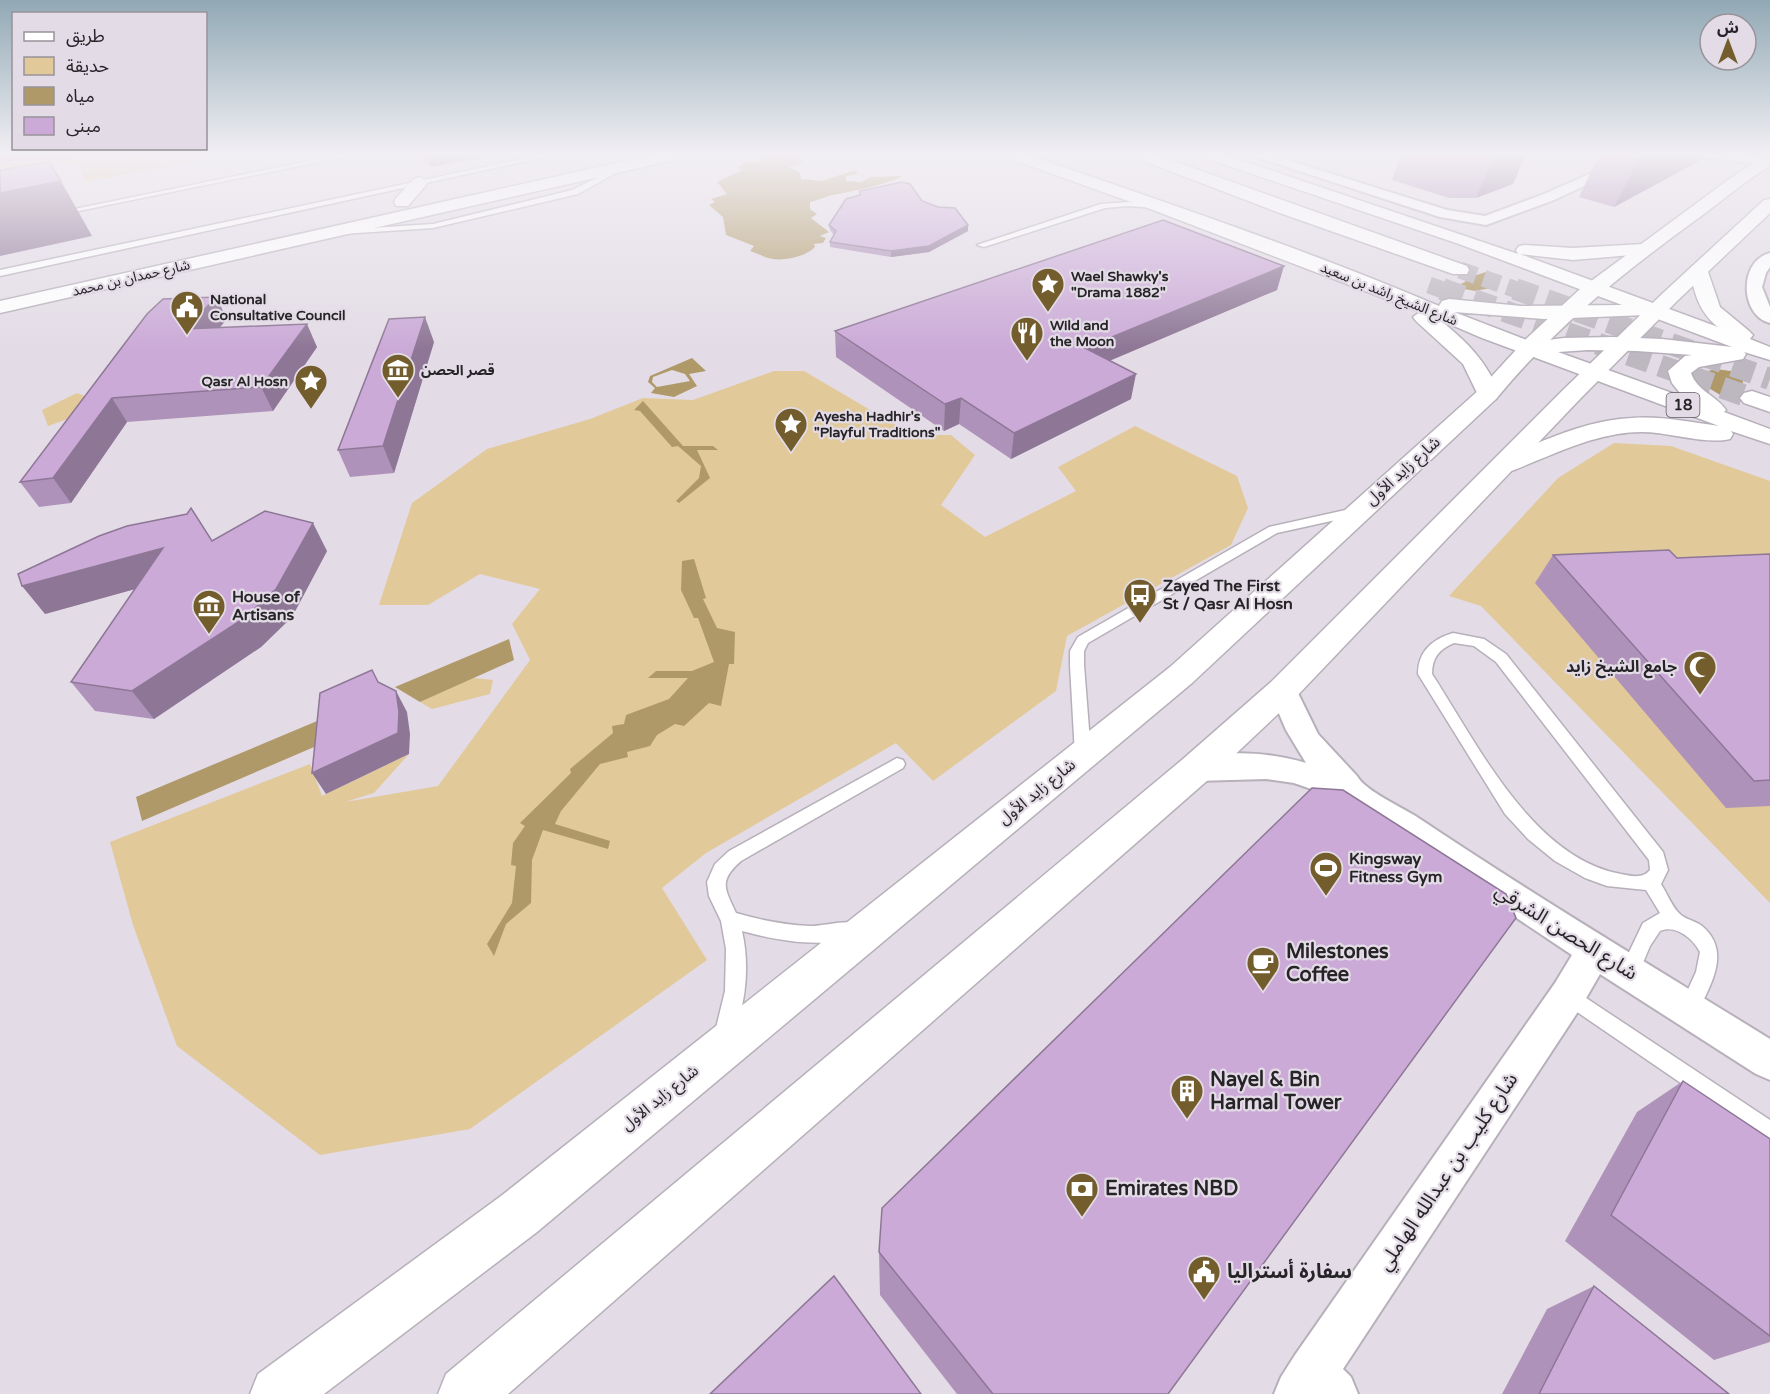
<svg xmlns="http://www.w3.org/2000/svg" width="1770" height="1394" viewBox="0 0 1770 1394" font-family="'Varela Round','Noto Sans Arabic',sans-serif">
<style>
.green{fill:#e1c99a}
.water{fill:#b09968;fill-rule:evenodd}
.lines{fill:none;stroke-linecap:round;stroke-linejoin:round}
.primary-tunnel-far1{stroke:#bdb7c0;stroke-width:17;stroke-dasharray:17 8;stroke-linecap:butt}
.primary-tunnel{stroke:#bdb7c0;stroke-width:22;stroke-dasharray:22 11;stroke-linecap:butt}
.service-casing{stroke:#b7b0ba;stroke-width:3}
.minor-casing{stroke:#b7b0ba;stroke-width:4}
.secondary-casing{stroke:#b7b0ba;stroke-width:3}
.primary-casing{stroke:#b7b0ba;stroke-width:3}
.service{fill:#fff;fill-rule:evenodd}
.minor{fill:#fff;fill-rule:evenodd}
.secondary{fill:#fff;fill-rule:evenodd}
.primary{fill:#fff;fill-rule:evenodd}
.wall{fill:#af92b9}
.shaded-wall{fill:#8e7796}
.building{fill:#cbaad7;stroke:#8e7796;stroke-width:1.5}
.labels{text-anchor:middle;dominant-baseline:central;stroke-width:4.5;stroke-linejoin:round;paint-order:stroke}
.far-poi-label{font-size:14px;font-weight:bold;fill:#272428;stroke:#e3dce6;text-anchor:start}
.far-street-label{font-size:14px;fill:#272428;stroke:#e3dce6}
.shield{fill:#e3dce6;stroke:#5f5b61;stroke-width:1.5}
.shield-label{font-size:15px;font-weight:bold;fill:#272428}
.street-label{font-size:16px;fill:#272428;stroke:#e3dce6}
.poi-label{font-size:16px;font-weight:bold;fill:#272428;stroke:#e3dce6;text-anchor:start}
.near-street-label{font-size:20px;fill:#272428;stroke:#e3dce6}
.near-poi-label{font-size:20px;font-weight:bold;fill:#272428;stroke:#e3dce6;text-anchor:start}
</style>
<rect width="100%" height="100%" fill="#e3dce6"/>
<g class="green">
<path d="M0 153H237L85 182 80 164 0 169Z"/>
<path d="M774 371H804L913 435H951L975 455 941 505 985 537 1076 491 1058 467 1135 426 1237 476 1248 508 1231 545 1067 636 1056 691 933 781 896 743 706 853 662 888 707 960 470 1129 320 1155 177 1046 133 925 110 842 310 764 322 796 409 754 374 793 345 802 438 786 530 660 512 624 540 589 480 574 428 605H379L412 503 487 449 590 419 643 398 693 400Z"/>
<path d="M77 393 87 397 79 415 48 426 42 410Z"/>
<path d="M1614 443 1671 446 1770 481V903L1481 606 1449 596 1558 478Z"/>
<path d="M473 678 493 680 490 694 432 709 420 702Z"/>
</g>
<g class="water">
<path d="M778 153H797L794 156 803 161V163L789 167 800 173 801 179 822 181 855 170 858 174 846 176V181L861 182 870 177 903 176C882 186 857 190 833 195 826 196 819 200 810 202V209L817 214 811 218 829 232 820 236 826 238 823 243 814 244 815 247C806 257 781 262 768 258 762 256 757 253 750 251L754 246 726 235 723 217 709 205 715 202 711 199 727 194 717 182 742 170 738 168 745 162H758L763 156Z"/>
<path d="M1486 272 1494 276 1499 282 1496 287 1475 291 1454 287 1465 282 1467 278Z"/>
<path d="M692 358 706 371 689 374 697 386 674 397 651 393 655 388 648 382 650 376ZM672 370 685 374 690 381 657 387 652 382 653 377Z"/>
<path d="M1716 369 1752 374 1743 381 1742 386 1732 388 1722 396 1707 387 1701 378 1708 371Z"/>
<path d="M643 401 683 446H713L718 450H697L710 478 679 503 676 501 699 478 701 466 678 446 672 447 640 411 634 410Z"/>
<path d="M694 559 706 598 703 599 717 628 735 632 734 664H729L721 706 709 703 684 726 675 724 657 735 650 746 627 752 628 757 600 764 561 811 555 824 610 841 608 849 543 830 532 860 531 903 506 924 494 956 487 944 512 903 516 866 511 865 513 843 525 826 520 823 571 773 570 769 613 733 612 726 624 724 626 715 669 699 688 678H648L656 671H692L714 662 698 618H694L681 590 682 561Z"/>
<path d="M509 639 514 660 420 702 395 687Z"/>
<path d="M329 716 328 741 142 821 136 797Z"/>
</g>
<g class="lines">
<g class="primary-tunnel-far1">
<path d="M1460 270 1520 291"/>
<path d="M1429 285 1446 291"/>
</g>
<g class="primary-tunnel">
<path d="M1442 289 1752 398"/>
<path d="M1515 289 1770 379"/>
</g>
<g class="service-casing">
<g id="service">
<path d="M348 153H363L59 215 55 213Z"/>
<path d="M550 153H564L0 276V270Z"/>
<path d="M621 166 623 169 578 194 433 228 342 234 338 232 342 230 433 224 572 190Z"/>
<path d="M1128 202 1162 206 1158 208 1128 206 1105 208 984 247 977 245 1101 204Z"/>
<path d="M1359 507 1365 511 1363 514 1277 533 1088 643 1084 651V665L1091 755 1089 759H1077L1075 755 1070 665V651L1078 637 1269 527Z"/>
<path d="M1453 633 1484 639 1506 654 1663 852 1668 870 1661 884C1667 893 1673 909 1681 915 1687 920 1696 921 1702 926 1733 952 1709 987 1696 1016L1689 1018 1682 1016 1679 1009 1696 972 1700 952C1693 938 1675 924 1660 931L1650 946 1637 977 1630 980 1623 977 1620 971 1643 923 1660 913 1646 890 1607 886 1585 878 1555 861 1528 839 1505 814 1418 674C1418 651 1433 639 1453 633ZM1454 643 1474 646 1496 662 1649 860 1650 870C1643 879 1631 876 1621 874 1532 858 1477 743 1432 674 1432 658 1439 649 1454 643Z"/>
<path d="M897 758 903 760 905 764 903 768 741 861C718 881 725 889 736 913 760 920 785 925 810 926 825 926 846 919 861 924L863 930 861 936C824 949 778 941 742 931 750 966 746 1005 732 1039L725 1042 718 1039 715 1032 725 991 726 949 721 921 709 896 707 882 715 864 729 851Z"/>
<path d="M1568 986 1770 1120V1144L1561 1001 1558 995 1561 989Z"/>
</g>
</g>
<g class="minor-casing">
<g id="minor">
<path d="M1244 153H1265L1447 210 1485 216 1544 194 1637 153H1655L1554 200 1486 225 1440 217Z"/>
<path d="M1697 153H1733L1766 158 1770 159V165L1703 157Z"/>
<path d="M1770 253V267L1766 273 1762 287 1770 307V323C1740 316 1738 261 1770 253Z"/>
<path d="M1283 680 1293 683 1318 734 1357 776C1365 791 1404 808 1420 819 1535 896 1652 966 1770 1039V1080L1756 1074 1600 974 1581 1007 1343 1369 1351 1377 1358 1394H1274L1281 1377 1295 1355 1555 983 1572 955 1367 818 1320 792 1294 783 1266 779 1196 781 1185 777 1181 769 1185 761C1223 749 1269 752 1306 763L1286 730 1269 690 1273 683Z"/>
</g>
</g>
<g class="secondary-casing">
<g id="secondary">
<path d="M661 153H690L683 158 0 313V301Z"/>
<path d="M1770 155V166C1745 181 1723 200 1700 217 1625 271 1555 327 1496 399L1192 683 537 1232 324 1394H250L258 1374 501 1196 1170 667 1480 389 1527 338 1579 290 1728 180 1755 162Z"/>
<path d="M420 177 428 182 426 185 408 206H396L394 202 396 198 414 179Z"/>
<path d="M1770 199V213L1676 302 1580 399 1295 698 1209 779 508 1394H438L446 1374 1183 759 1271 682 1564 389 1662 294 1764 200Z"/>
</g>
</g>
<g class="primary-casing">
<g id="primary">
<path d="M1001 153H1023C1163 202 1303 248 1439 306L1442 301 1449 299 1521 306 1622 305 1459 244 1199 156 1197 153H1220L1518 254 1516 250 1519 246 1525 245 1573 248 1643 244 1649 245 1652 249 1649 253 1643 254 1573 260 1520 254 1718 327C1699 312 1694 293 1690 270L1692 266H1706L1720 307 1749 331 1753 335 1750 339 1770 347V360L1744 352 1746 354 1743 359 1699 367 1691 373C1697 391 1716 395 1726 410L1724 412 1770 429V444L1731 431 1733 434 1730 439C1707 445 1668 432 1642 432 1597 432 1555 454 1514 470L1505 473 1496 470 1492 465 1496 460C1540 443 1584 420 1632 418 1661 416 1690 422 1719 426L1482 338 1440 320C1466 341 1488 362 1499 394L1496 399 1488 401 1480 399 1463 364 1416 321 1413 317 1420 312 1153 210 1003 156ZM1454 312 1544 319 1647 315 1732 347 1662 339 1613 337 1564 338 1532 342ZM1588 350 1637 351 1692 355 1685 356 1668 371 1672 383 1683 397 1558 352Z"/>
<path d="M1129 153H1151L1467 266 1469 270 1467 274H1453L1277 212 1131 156Z"/>
<path d="M1752 391 1770 397V412L1744 403 1740 398 1744 393Z"/>
</g>
</g>
<use href="#service" class="service"/>
<use href="#minor" class="minor"/>
<use href="#secondary" class="secondary"/>
<use href="#primary" class="primary"/>
</g>
<g class="wall">
<path d="M0 153H141L138 156 0 162Z"/>
<path d="M412 153H504L431 167Z"/>
<path d="M1401 153H1526L1513 184 1476 198H1449L1392 180Z"/>
<path d="M1600 153H1706L1703 159 1614 207 1579 197Z"/>
<path d="M860 195 922 201 968 231 929 252 891 257 830 247V242L834 235 830 230 829 225Z"/>
<path d="M1277 290 1110 360 1131 399 1011 459 959 424 944 431 836 357 835 331Z"/>
<path d="M216 297 227 319 219 328 317 347 273 411 127 422 71 503 39 507 20 482Z"/>
<path d="M434 342 394 473 350 477 338 450Z"/>
<path d="M212 541 327 551 292 617 261 647 154 719 95 711 71 682 135 589 45 614Z"/>
<path d="M1770 554V806L1726 808 1535 583 1553 555 1677 558Z"/>
<path d="M1683 1081 1770 1139V1342L1714 1360 1565 1241 1637 1112Z"/>
<path d="M879 1252 1168 1394H957L880 1295Z"/>
<path d="M1594 1286 1729 1394H1502L1547 1309Z"/>
</g>
<g class="shaded-wall">
<path d="M427 153H504L431 167Z"/>
<path d="M1495 153H1526L1513 184 1476 198Z"/>
<path d="M1651 153H1706L1703 159 1614 207 1639 159Z"/>
<path d="M61 181 92 236 0 256V193Z"/>
<path d="M968 225V231L929 252 891 257V251Z"/>
<path d="M1284 266 1277 290 1081 373 1085 348Z"/>
<path d="M216 297 227 319 199 352 186 329Z"/>
<path d="M425 317 434 342 394 473 383 446Z"/>
<path d="M307 324 317 347 273 411 261 387Z"/>
<path d="M1136 374 1131 399 1011 459 1014 433Z"/>
<path d="M112 398 127 422 71 503 53 478Z"/>
<path d="M961 398 959 424 944 431 945 404Z"/>
<path d="M313 523 327 551 292 617 261 647 154 719 132 691Z"/>
<path d="M163 548 182 576 45 614 22 586Z"/>
<path d="M396 691 407 712 410 734 409 754 326 794 312 773Z"/>
</g>
<g class="building">
<path d="M1615 153H1651L1639 159Z"/>
<path d="M49 162 61 181 0 193V170Z"/>
<path d="M902 182 910 184 922 201 938 207 955 208 968 225 929 246 891 251 830 242 836 231 829 225 846 199 860 195V191Z"/>
<path d="M1163 220 1284 266 1085 348 1136 374 1014 433 961 398 945 404 835 331Z"/>
<path d="M216 297 186 329 307 324 261 387 112 398 53 478 20 482 147 314 163 299Z"/>
<path d="M425 317 383 446 338 450 389 319Z"/>
<path d="M191 508 212 541 265 511 313 523 276 589 243 619 132 691 71 682 163 548 22 586 18 574 99 536 127 526 187 514Z"/>
<path d="M1669 550 1677 558 1770 554V780L1754 781 1553 555Z"/>
<path d="M372 670 378 682 396 691 399 712 398 733 312 773 320 693Z"/>
<path d="M1312 788 1343 790 1506 894 1516 918 1168 1394H993L879 1252 882 1208Z"/>
<path d="M1683 1081 1770 1139V1336L1611 1215Z"/>
<path d="M834 1276 921 1394H710Z"/>
<path d="M1594 1286 1729 1394H1539Z"/>
</g>
<linearGradient id="sky" x2="0" y2="1"><stop stop-color="#91a9b5"/><stop offset="0.44" stop-color="#f2eff4"/><stop offset="1" stop-color="#f2eff4" stop-opacity="0"/></linearGradient>
<rect width="1770" height="349" fill="url(#sky)"/>
<defs>
<g id="sight-pin" transform="scale(1.725)"><path d="M0 17L-7.5 6A9.5 9.5 0 1 1 7.5 6Z" fill="#735d2d" stroke="#e3dce6"/><path d="M0-6L1.8-2.2L6-1.7L2.9 1.2L3.7 5.4L0 3.3L-3.7 5.4L-2.9 1.2L-6-1.7L-1.8-2.2Z" fill="#fff"/></g>
<g id="civic-pin" transform="scale(1.725)"><path d="M0 17L-7.5 6A9.5 9.5 0 1 1 7.5 6Z" fill="#735d2d" stroke="#e3dce6"/><path d="M-.6-6.5H3V-4.5H.6V-3L4-1V1h2V6H-6V1h2V-1L-.6-3ZM-1.2 2.5V6h2.4V2.5Z" fill="#fff"/></g>
<g id="restaurant-pin" transform="scale(1.725)"><path d="M0 17L-7.5 6A9.5 9.5 0 1 1 7.5 6Z" fill="#735d2d" stroke="#e3dce6"/><path d="M-5-6h1v4h1v-4h1v4h1v-4h1v5L-1.5 .5V6h-2V.5L-5-1ZM5-6V6H3V1.5H1.5Q1.5-4 5-6Z" fill="#fff"/></g>
<g id="museum-pin" transform="scale(1.725)"><path d="M0 17L-7.5 6A9.5 9.5 0 1 1 7.5 6Z" fill="#735d2d" stroke="#e3dce6"/><path d="M0-6L6-3V-2H-6V-3ZM-5-1h2V3h-2ZM-1-1h2V3h-2ZM3-1h2V3H3ZM-6 4H6V6H-6Z" fill="#fff"/></g>
<g id="bus-pin" transform="scale(1.725)"><path d="M0 17L-7.5 6A9.5 9.5 0 1 1 7.5 6Z" fill="#735d2d" stroke="#e3dce6"/><path d="M-5-6H5V4H4V6H2V4H-2V6H-4V4H-5ZM-3.5-4V0h7V-4ZM-3.5 1.2v1.5H-2V1.2ZM2 1.2v1.5H3.5V1.2Z" fill="#fff"/></g>
<g id="mosque-pin" transform="scale(1.725)"><path d="M0 17L-7.5 6A9.5 9.5 0 1 1 7.5 6Z" fill="#735d2d" stroke="#e3dce6"/><path d="M3.5-4.9A6 6 0 1 0 3.5 4.9A5 5 0 1 1 3.5-4.9Z" fill="#fff"/></g>
<g id="stadium-pin" transform="scale(1.725)"><path d="M0 17L-7.5 6A9.5 9.5 0 1 1 7.5 6Z" fill="#735d2d" stroke="#e3dce6"/><path d="M0-5a6.5 5 0 1 0 0 10a6.5 5 0 1 0 0-10ZM-3.5-1.8h7v3.6h-7Z" fill="#fff"/></g>
<g id="cafe-pin" transform="scale(1.725)"><path d="M0 17L-7.5 6A9.5 9.5 0 1 1 7.5 6Z" fill="#735d2d" stroke="#e3dce6"/><path d="M-5.5-4.5H6V0H3Q3 3.5 0 3.5H-2.5Q-5.5 3.5-5.5 0ZM3-3.2v2h1.7v-2ZM-6 4.5H4V6H-6Z" fill="#fff"/></g>
<g id="building-pin" transform="scale(1.725)"><path d="M0 17L-7.5 6A9.5 9.5 0 1 1 7.5 6Z" fill="#735d2d" stroke="#e3dce6"/><path d="M-4-6H4V6H1V3H-1V6H-4ZM-2.5-4.3h1.7v1.8h-1.7ZM.8-4.3h1.7v1.8H.8ZM-2.5-1h1.7V.8h-1.7ZM.8-1h1.7V.8H.8Z" fill="#fff"/></g>
<g id="bank-pin" transform="scale(1.725)"><path d="M0 17L-7.5 6A9.5 9.5 0 1 1 7.5 6Z" fill="#735d2d" stroke="#e3dce6"/><path d="M-6-4H6V4H-6ZM0-2.3a2.3 2.3 0 1 0 0 4.6a2.3 2.3 0 1 0 0-4.6Z" fill="#fff"/></g>
</defs>
<g fill-rule="evenodd">
<use href="#sight-pin" x="1048" y="284"/>
<use href="#civic-pin" x="187" y="307"/>
<use href="#restaurant-pin" x="1027" y="333"/>
<use href="#museum-pin" x="398" y="370"/>
<use href="#sight-pin" x="311" y="381"/>
<use href="#sight-pin" x="791" y="424"/>
<use href="#bus-pin" x="1140" y="595"/>
<use href="#museum-pin" x="209" y="606"/>
<use href="#mosque-pin" x="1700" y="667"/>
<use href="#stadium-pin" x="1326" y="868"/>
<use href="#cafe-pin" x="1263" y="963"/>
<use href="#building-pin" x="1187" y="1091"/>
<use href="#bank-pin" x="1082" y="1189"/>
<use href="#civic-pin" x="1204" y="1272"/>
</g>
<g class="labels">
<g class="far-poi-label">
<text x="1071" y="276">Wael Shawky's<tspan x="1071" dy="16">"Drama 1882"</tspan></text>
<text x="210" y="299">National<tspan x="210" dy="16">Consultative Council</tspan></text>
<text x="1050" y="325">Wild and<tspan x="1050" dy="16">the Moon</tspan></text>
<text x="421" y="370">قصر الحصن</text>
<text x="288" y="381" text-anchor="end">Qasr Al Hosn</text>
<text x="814" y="416">Ayesha Hadhir's<tspan x="814" dy="16">"Playful Traditions"</tspan></text>
</g>
<g class="far-street-label">
<text transform="translate(131 278) rotate(-13)">شارع حمدان بن محمد</text>
<text transform="translate(1389 294) rotate(22)">شارع الشيخ راشد بن سعيد</text>
</g>
<rect class="shield" x="1666.5" y="393" width="33" height="24" rx="4.5"/>
<g class="shield-label">
<text x="1683" y="405">18</text>
</g>
<g class="street-label">
<text transform="translate(1403 471) rotate(-42)">شارع زايد الأول</text>
<text transform="translate(1037 792) rotate(-39)">شارع زايد الأول</text>
<text transform="translate(660 1098) rotate(-39)">شارع زايد الأول</text>
</g>
<g class="poi-label">
<text x="1163" y="586">Zayed The First<tspan x="1163" dy="18">St / Qasr Al Hosn</tspan></text>
<text x="232" y="597">House of<tspan x="232" dy="18">Artisans</tspan></text>
<text x="1677" y="667" text-anchor="end">جامع الشيخ زايد</text>
<text x="1349" y="859">Kingsway<tspan x="1349" dy="18">Fitness Gym</tspan></text>
</g>
<g class="near-street-label">
<text transform="translate(1566 932) rotate(32)">شارع الحصن الشرقي</text>
<text transform="translate(1448 1172) rotate(-56)">شارع كليب بن عبدالله الهاملي</text>
</g>
<g class="near-poi-label">
<text x="1286" y="952">Milestones<tspan x="1286" dy="23">Coffee</tspan></text>
<text x="1210" y="1080">Nayel &amp; Bin<tspan x="1210" dy="23">Harmal Tower</tspan></text>
<text x="1105" y="1189">Emirates NBD</text>
<text x="1227" y="1272">سفارة أستراليا</text>
</g>
</g>
<rect x="12" y="12" width="195" height="138" fill="#e3dce6" stroke="#98929a" stroke-width="1.5"/>
<rect x="24" y="32" width="30" height="9" fill="#ffffff" stroke="#98929a" stroke-width="1.5"/>
<text x="66" y="42" font-size="18" fill="#272428">طريق</text>
<rect x="24" y="57" width="30" height="18" fill="#e1c99a" stroke="#98929a" stroke-width="1.5"/>
<text x="66" y="72" font-size="18" fill="#272428">حديقة</text>
<rect x="24" y="87" width="30" height="18" fill="#b09968" stroke="#98929a" stroke-width="1.5"/>
<text x="66" y="102" font-size="18" fill="#272428">مياه</text>
<rect x="24" y="117" width="30" height="18" fill="#cbaad7" stroke="#98929a" stroke-width="1.5"/>
<text x="66" y="132" font-size="18" fill="#272428">مبنى</text>
<g transform="translate(1728 42)"><circle r="28" fill="#e3dce6" stroke="#98929a" stroke-width="1.5"/>
<path d="M0-4.5L10 22L0 15L-10 22Z" fill="#735d2d"/>
<text y="-9" font-size="16" font-weight="bold" text-anchor="middle" fill="#272428">ش</text>
</g>
</svg>
